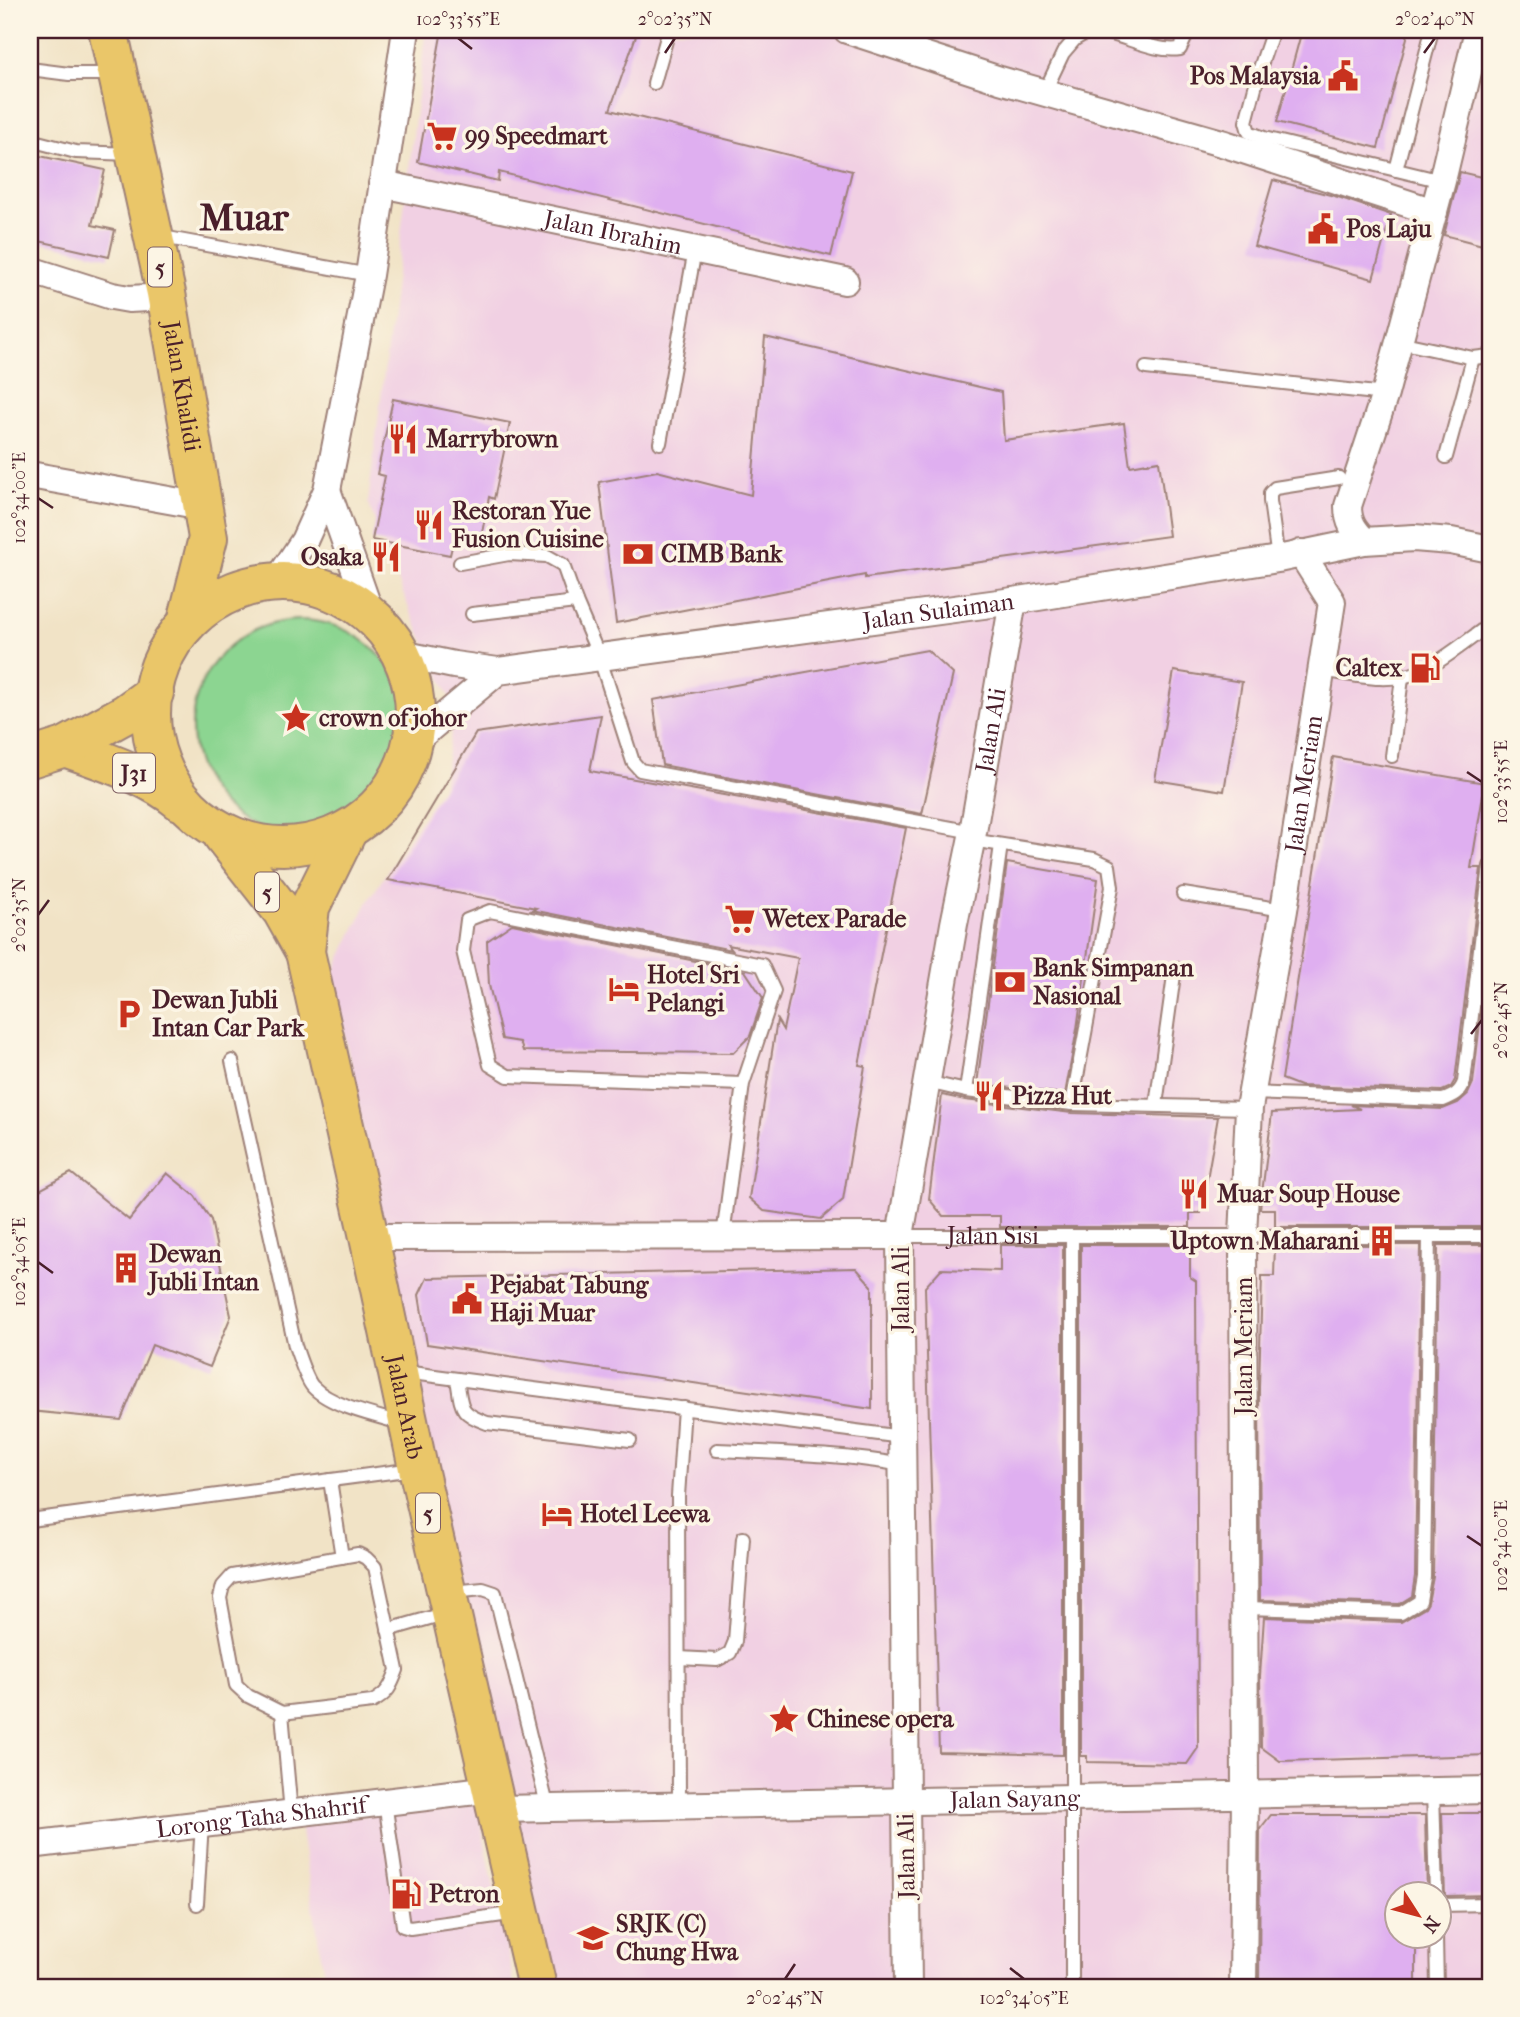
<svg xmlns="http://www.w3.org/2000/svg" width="1520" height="2017" viewBox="0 0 1520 2017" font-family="'IM FELL French Canon',serif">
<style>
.built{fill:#f1d0e3;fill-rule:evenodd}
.green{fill:#8cd591;stroke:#6b7a5e;stroke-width:2}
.building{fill:#dfaff0}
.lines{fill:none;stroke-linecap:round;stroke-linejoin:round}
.service-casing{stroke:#9e8178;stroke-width:16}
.minor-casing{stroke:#9e8178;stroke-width:30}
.primary-casing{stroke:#9e8178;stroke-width:42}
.service{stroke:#fff;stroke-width:12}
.minor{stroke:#fff;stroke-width:26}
.primary{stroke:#eac669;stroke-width:38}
.ticks{fill:none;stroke:#4a1f2b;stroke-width:2.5}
.labels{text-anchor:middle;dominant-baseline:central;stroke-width:7;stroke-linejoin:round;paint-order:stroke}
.shield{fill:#fcf5e5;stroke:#7f5f63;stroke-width:2}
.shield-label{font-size:23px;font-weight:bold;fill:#4a1f2b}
.poi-label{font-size:24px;font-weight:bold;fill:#4a1f2b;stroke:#fcf5e5;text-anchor:start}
.street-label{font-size:24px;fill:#4a1f2b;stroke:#fcf5e5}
.town-label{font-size:38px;font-weight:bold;fill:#4a1f2b;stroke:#fcf5e5}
.neatline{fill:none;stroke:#4a1f2b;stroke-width:2.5}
.ticks-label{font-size:18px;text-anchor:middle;fill:#4a1f2b}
</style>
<rect width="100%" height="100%" fill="#fcf5e5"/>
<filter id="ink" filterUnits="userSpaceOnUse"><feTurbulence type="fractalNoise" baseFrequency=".0143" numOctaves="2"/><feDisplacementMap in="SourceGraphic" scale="14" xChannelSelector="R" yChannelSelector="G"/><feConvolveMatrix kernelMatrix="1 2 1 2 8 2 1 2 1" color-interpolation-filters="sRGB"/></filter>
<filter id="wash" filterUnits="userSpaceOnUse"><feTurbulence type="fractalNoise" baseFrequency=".00686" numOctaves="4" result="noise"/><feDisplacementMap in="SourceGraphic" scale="28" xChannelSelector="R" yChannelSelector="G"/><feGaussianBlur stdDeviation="1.57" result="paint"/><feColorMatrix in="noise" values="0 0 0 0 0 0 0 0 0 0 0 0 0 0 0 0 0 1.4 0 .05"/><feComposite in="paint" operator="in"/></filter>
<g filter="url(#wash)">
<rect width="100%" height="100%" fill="#f1e3c6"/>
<g class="built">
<path d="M426 30H1490V1987H529L333 974 367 903 442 788 455 709 410 611 368 503ZM1398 1895H1440V1937H1398Z"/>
<path d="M476 1800 515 1987H326L300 1825Z"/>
</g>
<circle class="green" cx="300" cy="728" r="108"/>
<g id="blocks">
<g class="building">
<path d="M442 30H638L610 110 852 171 831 256 499 172 498 181 418 162Z"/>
<path d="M1302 30H1409L1378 148 1277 122Z"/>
<path d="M40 156 105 170 92 225 115 230 109 257 30 239V199Z"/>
<path d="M1460 172 1490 179V247L1444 235Z"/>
<path d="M1273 180 1338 197 1391 215 1373 279 1254 246Z"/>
<path d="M765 337 1001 392 1004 440 1124 423 1130 466 1159 461 1169 536 865 578V575L616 623 599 482 657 471 751 495Z"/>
<path d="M393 399 510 423 494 499 489 497 482 533 454 538 450 555 372 540 385 476 377 474Z"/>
<path d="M927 650 953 674 922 814 662 765 653 700Z"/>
<path d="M1174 671 1242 682 1224 791 1155 780Z"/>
<path d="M601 715 590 771 906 828 859 1065 865 1066 843 1200 821 1219 764 1211 749 1198 777 1020 783 1030 798 958 728 945 732 950 532 910 536 908 388 880 476 733Z"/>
<path d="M1333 757 1485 783 1471 868H1481L1455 1080 1451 1087 1442 1091 1300 1086 1282 1079Z"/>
<path d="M1007 863 1098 879 1077 1029 1065 1094 977 1084Z"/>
<path d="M512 924 745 971 763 998 750 1036 733 1053 523 1051 520 1042 502 1039 489 985 487 941Z"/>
<path d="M1490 937V1227H1275V1209H1260L1272 1113 1360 1109 1351 1105 1443 1109 1458 1103 1468 1094 1473 1083Z"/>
<path d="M942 1095 965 1100 1072 1113 1218 1117 1201 1213H1190V1227H1000V1216H943L929 1199Z"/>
<path d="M71 1173 129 1220 167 1173 195 1196 211 1220 231 1316 210 1367 152 1345 121 1420 30 1411V1195Z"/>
<path d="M1000 1245H1063V1755L939 1752 925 1287 941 1269 1000 1271Z"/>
<path d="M1081 1245H1190V1277L1196 1281 1198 1748 1187 1764 1087 1762V1756H1081Z"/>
<path d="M1275 1245H1420L1415 1576 1412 1596 1399 1604 1260 1600 1259 1387 1262 1276H1274Z"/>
<path d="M1438 1245H1490V1755L1280 1761 1261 1747 1260 1676 1264 1617 1401 1622 1425 1608 1428 1603 1433 1577Z"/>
<path d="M856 1268 872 1286V1409L427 1344 419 1295 427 1278Z"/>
<path d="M1442 1813H1490V1895L1445 1896Z"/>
<path d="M1271 1815H1425L1427 1894H1397V1936H1416V1987H1259L1260 1829Z"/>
</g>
</g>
</g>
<g filter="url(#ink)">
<use href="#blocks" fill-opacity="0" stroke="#9e8178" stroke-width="2"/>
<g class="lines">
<g class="service-casing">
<g id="service">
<path d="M1093 30C1121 33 1153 53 1180 49L1189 30"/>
<path d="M1273 30 1260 68 1246 122 1249 132 1264 138 1442 181"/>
<path d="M30 69 69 74H114"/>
<path d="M654 83 669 30"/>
<path d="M1044 93 1063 53 1075 39 1091 30"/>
<path d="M30 140 76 152 132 154"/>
<path d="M1396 170 1432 30"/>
<path d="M157 236 369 275"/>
<path d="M1399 342 1473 358 1490 356"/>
<path d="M1146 368 1385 394"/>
<path d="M660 443 695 250"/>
<path d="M1446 457 1473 358"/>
<path d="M1278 559 1270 501V493L1275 488 1339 478"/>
<path d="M460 563 509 554 547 556 563 565 576 602 599 656 633 762 640 770 973 832"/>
<path d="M472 614 576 602"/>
<path d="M1322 670C1354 675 1390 685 1421 671 1440 663 1467 641 1485 628L1490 619"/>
<path d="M1392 756 1402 678"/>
<path d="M971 840 1094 859 1109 866 1112 887 1072 1104 1249 1108"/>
<path d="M1183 894 1284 910"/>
<path d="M232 1061 295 1346C299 1356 306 1380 313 1387 331 1406 376 1416 401 1423"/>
<path d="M927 1082 966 1091 1001 845"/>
<path d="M966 1091 1072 1104"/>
<path d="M1251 1093 1443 1100C1454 1096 1460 1093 1464 1082L1490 866"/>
<path d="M1156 1105 1175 968"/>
<path d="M723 1236 743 1084 508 1076 490 1065 463 951 467 920 490 911 762 965 774 991 743 1084"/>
<path id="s1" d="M900 1236H1490"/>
<path d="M404 1372 902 1437"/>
<path d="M457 1379C462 1407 458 1413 487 1423L630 1440"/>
<path d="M717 1450C779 1453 841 1454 902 1465"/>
<path d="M330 1480 342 1557"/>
<path d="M30 1520 414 1469"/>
<path d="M358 1554 366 1558 375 1567 397 1670C391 1686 388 1694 372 1702L282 1713 248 1696 236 1685 220 1598 223 1586 232 1576Z"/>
<path d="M452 1592 483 1589 495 1593 548 1809"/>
<path d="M1245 1608 1401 1613 1420 1601 1424 1577 1429 1236"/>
<path d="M388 1630 447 1613"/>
<path d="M679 1658 717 1660 730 1653 735 1641 743 1538"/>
<path d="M282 1713 291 1813"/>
<path d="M1433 1791 1436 1895"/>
<path d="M385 1802 403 1926 410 1928 517 1913"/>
<path d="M679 1806 678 1496 684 1408"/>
<path d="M197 1904 202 1823"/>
<path d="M1440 1905 1490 1904"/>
<path d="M1436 1937 1437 1987"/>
<path d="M1072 1987V1236"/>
</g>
</g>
<g class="minor-casing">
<g id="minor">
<path d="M847 30 1000 80 1225 144 1434 212"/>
<path id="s2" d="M382 184 845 281"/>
<path d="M30 270 112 296 129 299 148 298 166 293"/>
<path d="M30 475 202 506"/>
<path d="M327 490 371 615"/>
<path d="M1364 541C1354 530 1348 523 1348 506L1385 394 1442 181 1478 30"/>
<path d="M278 580 304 541 327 490 369 275 406 30"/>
<path d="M401 654 454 665 498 671"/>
<path id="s3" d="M411 744 498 671 1013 601 1278 559 1364 541 1414 538 1451 541 1490 549"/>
<path d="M369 1237 900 1236"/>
<path id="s4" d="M497 1809 1490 1790"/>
<path id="s5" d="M30 1845 492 1789"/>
<path id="s6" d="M908 1987 900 1236 954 924 973 832 1013 601"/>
<path id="s7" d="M1243 1987 1245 1795 1243 1236 1249 1108 1284 910 1332 602 1301 553"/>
</g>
</g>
<g class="primary-casing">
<g id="primary">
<path id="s8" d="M108 30 166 293 208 538 188 618"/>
<circle cx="283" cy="714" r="132"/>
<path d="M65 747C105 762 147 774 180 801"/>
<path d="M30 758 65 747 125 714 154 693"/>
<path id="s9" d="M348 830 310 907 305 952 369 1237 418 1468 537 1987"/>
<path d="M223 836 282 911 305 952"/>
</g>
</g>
<use href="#service" class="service"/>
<use href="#minor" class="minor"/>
<use href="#primary" class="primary"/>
</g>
</g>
<path class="ticks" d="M458 38 472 49M665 53 675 38M1424 53 1435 38M38 498 53 508M1467 772 1482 782M38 915 49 900M1471 1034 1482 1020M38 1262 53 1273M1467 1536 1482 1546M1010 1968 1024 1979M785 1979 795 1964"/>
<defs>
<g id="civic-bare" transform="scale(2.415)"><path d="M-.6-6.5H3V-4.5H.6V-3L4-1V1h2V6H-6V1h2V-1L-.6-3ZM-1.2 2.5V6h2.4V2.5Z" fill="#c8321e" stroke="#fcf5e5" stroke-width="2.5" paint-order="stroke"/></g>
<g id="supermarket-bare" transform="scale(2.415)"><path d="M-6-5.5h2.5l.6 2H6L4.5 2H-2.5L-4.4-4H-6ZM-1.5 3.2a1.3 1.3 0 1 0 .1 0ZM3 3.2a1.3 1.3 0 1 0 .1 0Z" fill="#c8321e" stroke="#fcf5e5" stroke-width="2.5" paint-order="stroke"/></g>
<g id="restaurant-bare" transform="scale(2.415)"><path d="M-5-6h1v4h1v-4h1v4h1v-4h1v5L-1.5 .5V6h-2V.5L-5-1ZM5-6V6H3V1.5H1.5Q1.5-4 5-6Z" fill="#c8321e" stroke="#fcf5e5" stroke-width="2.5" paint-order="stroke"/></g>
<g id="bank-bare" transform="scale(2.415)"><path d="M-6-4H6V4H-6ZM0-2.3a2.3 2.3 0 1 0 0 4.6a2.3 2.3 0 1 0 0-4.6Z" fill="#c8321e" stroke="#fcf5e5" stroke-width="2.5" paint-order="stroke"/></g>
<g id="fuel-bare" transform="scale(2.415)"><path d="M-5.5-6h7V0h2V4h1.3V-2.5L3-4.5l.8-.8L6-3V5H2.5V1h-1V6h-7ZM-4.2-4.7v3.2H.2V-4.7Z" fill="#c8321e" stroke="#fcf5e5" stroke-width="2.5" paint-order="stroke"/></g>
<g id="sight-bare" transform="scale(2.415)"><path d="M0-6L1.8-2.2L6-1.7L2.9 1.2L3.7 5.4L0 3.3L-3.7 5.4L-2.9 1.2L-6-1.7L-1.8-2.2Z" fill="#c8321e" stroke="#fcf5e5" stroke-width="2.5" paint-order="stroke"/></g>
<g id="hotel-bare" transform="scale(2.415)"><path d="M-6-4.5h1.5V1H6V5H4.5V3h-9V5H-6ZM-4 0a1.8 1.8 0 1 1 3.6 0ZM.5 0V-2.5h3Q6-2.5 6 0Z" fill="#c8321e" stroke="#fcf5e5" stroke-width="2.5" paint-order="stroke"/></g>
<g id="parking-bare" transform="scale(2.415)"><path d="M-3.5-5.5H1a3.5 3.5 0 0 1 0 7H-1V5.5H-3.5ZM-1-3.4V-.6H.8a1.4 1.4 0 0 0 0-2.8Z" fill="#c8321e" stroke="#fcf5e5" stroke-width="2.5" paint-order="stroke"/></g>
<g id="building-bare" transform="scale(2.415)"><path d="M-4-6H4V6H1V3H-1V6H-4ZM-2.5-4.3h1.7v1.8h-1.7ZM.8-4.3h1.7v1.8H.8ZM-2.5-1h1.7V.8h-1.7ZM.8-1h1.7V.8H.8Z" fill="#c8321e" stroke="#fcf5e5" stroke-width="2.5" paint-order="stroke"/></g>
<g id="school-bare" transform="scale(2.415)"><path d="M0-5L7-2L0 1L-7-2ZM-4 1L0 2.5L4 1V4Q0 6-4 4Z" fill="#c8321e" stroke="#fcf5e5" stroke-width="2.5" paint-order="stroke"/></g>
</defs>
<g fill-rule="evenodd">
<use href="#civic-bare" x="1343" y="76"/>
<use href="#supermarket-bare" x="442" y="136"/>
<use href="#civic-bare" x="1323" y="229"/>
<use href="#restaurant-bare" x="403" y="439"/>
<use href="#restaurant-bare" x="429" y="525"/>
<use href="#bank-bare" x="638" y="554"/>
<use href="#restaurant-bare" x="386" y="557"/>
<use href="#fuel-bare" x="1425" y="668"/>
<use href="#sight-bare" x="296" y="718"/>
<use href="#supermarket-bare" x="740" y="919"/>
<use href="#bank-bare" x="1010" y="982"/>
<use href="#hotel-bare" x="624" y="989"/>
<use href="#parking-bare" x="129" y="1014"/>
<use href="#restaurant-bare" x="989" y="1096"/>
<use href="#restaurant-bare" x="1194" y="1194"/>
<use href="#building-bare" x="1382" y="1241"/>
<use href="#building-bare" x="126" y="1268"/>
<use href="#civic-bare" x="467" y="1299"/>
<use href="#hotel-bare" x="557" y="1514"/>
<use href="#sight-bare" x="784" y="1719"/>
<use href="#fuel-bare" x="406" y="1894"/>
<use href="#school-bare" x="593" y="1938"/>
</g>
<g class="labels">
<g class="shield">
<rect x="148" y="247.5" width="24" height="39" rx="5"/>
<rect x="113" y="753.5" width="42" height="39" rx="5"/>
<rect x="255" y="872.5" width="24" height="39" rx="5"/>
<rect x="416" y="1493.5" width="24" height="39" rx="5"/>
</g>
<g class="shield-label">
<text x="160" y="267">5</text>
<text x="134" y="773">J31</text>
<text x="267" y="892">5</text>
<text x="428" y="1513">5</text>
</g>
<g class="poi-label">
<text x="1320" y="76" text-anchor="end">Pos Malaysia</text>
<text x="465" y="136">99 Speedmart</text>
<text x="1346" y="229">Pos Laju</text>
<text x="426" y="439">Marrybrown</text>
<text x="452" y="511">Restoran Yue<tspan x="452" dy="28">Fusion Cuisine</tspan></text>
<text x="661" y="554">CIMB Bank</text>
<text x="363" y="557" text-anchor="end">Osaka</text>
<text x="1402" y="668" text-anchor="end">Caltex</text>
<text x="319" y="718">crown of johor</text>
<text x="763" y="919">Wetex Parade</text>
<text x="1033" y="968">Bank Simpanan<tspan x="1033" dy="28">Nasional</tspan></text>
<text x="647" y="975">Hotel Sri<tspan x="647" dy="28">Pelangi</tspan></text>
<text x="152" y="1000">Dewan Jubli<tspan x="152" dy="28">Intan Car Park</tspan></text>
<text x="1012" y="1096">Pizza Hut</text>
<text x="1217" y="1194">Muar Soup House</text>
<text x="1359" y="1241" text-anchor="end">Uptown Maharani</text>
<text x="149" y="1254">Dewan<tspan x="149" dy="28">Jubli Intan</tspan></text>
<text x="490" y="1285">Pejabat Tabung<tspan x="490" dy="28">Haji Muar</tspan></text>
<text x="580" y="1514">Hotel Leewa</text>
<text x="807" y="1719">Chinese opera</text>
<text x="429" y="1894">Petron</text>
<text x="616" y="1924">SRJK (C)<tspan x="616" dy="28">Chung Hwa</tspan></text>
</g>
<g class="street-label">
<text stroke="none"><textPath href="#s2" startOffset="236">Jalan Ibrahim</textPath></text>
<text stroke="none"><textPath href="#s8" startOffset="364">Jalan Khalidi</textPath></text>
<text stroke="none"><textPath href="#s3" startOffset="558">Jalan Sulaiman</textPath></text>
<text stroke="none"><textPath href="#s6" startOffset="1265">Jalan Ali</textPath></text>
<text stroke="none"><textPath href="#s7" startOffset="1208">Jalan Meriam</textPath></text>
<text stroke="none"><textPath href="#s1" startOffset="93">Jalan Sisi</textPath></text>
<text transform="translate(901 1289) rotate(-90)">Jalan Ali</text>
<text transform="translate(1244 1346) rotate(-90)">Jalan Meriam</text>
<text stroke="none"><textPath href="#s9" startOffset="597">Jalan Arab</textPath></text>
<text stroke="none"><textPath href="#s4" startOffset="518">Jalan Sayang</textPath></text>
<text stroke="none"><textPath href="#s5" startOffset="233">Lorong Taha Shahrif</textPath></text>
<text transform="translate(906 1856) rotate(-91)">Jalan Ali</text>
</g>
<g class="town-label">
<text x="244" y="217">Muar</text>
</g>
</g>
<rect width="1520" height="2017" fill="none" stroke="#fcf5e5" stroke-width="77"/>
<g transform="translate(1418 1915) rotate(126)"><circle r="33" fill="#fcf5e5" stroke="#b59f9b" stroke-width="2"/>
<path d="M0-5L12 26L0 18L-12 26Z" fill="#c8321e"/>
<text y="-10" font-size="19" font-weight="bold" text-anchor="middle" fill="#4a1f2b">N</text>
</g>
<rect x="38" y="38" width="1444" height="1941" class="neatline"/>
<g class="ticks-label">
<text x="458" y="25">102°33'55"E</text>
<text x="675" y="25">2°02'35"N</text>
<text x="1435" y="25">2°02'40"N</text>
<text transform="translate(19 498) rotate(-90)" y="6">102°34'00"E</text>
<text transform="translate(1501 782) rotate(-90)" y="6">102°33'55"E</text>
<text transform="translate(19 915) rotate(-90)" y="6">2°02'35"N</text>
<text transform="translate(1501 1020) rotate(-90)" y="6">2°02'45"N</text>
<text transform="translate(19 1262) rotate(-90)" y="6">102°34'05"E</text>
<text transform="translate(1501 1546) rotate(-90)" y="6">102°34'00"E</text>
<text x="785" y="2004">2°02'45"N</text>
<text x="1024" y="2004">102°34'05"E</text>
</g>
</svg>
